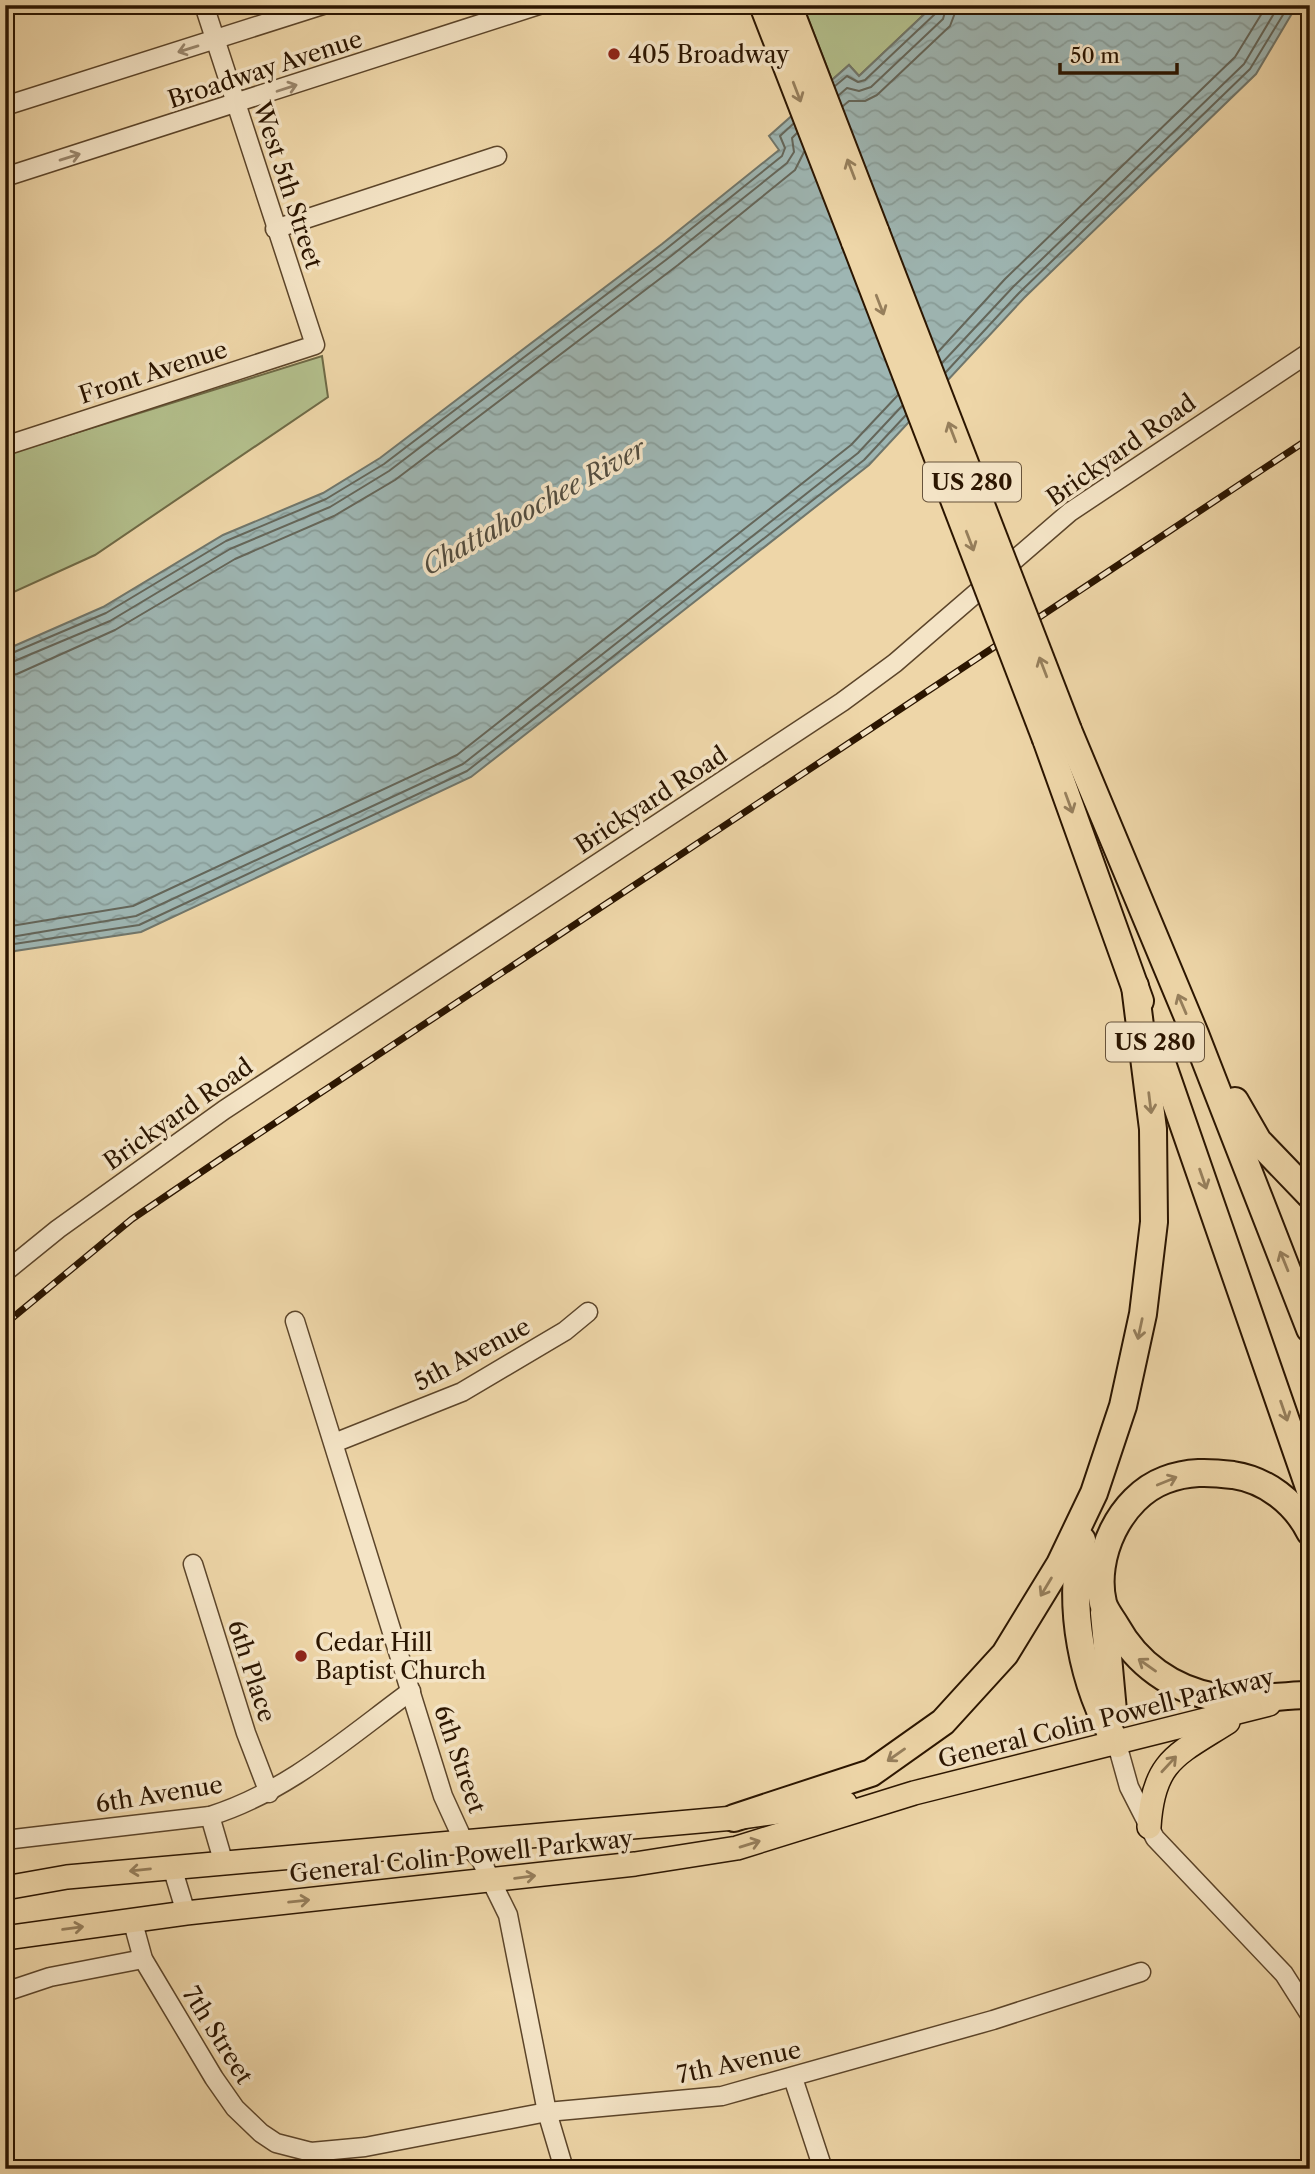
<svg xmlns="http://www.w3.org/2000/svg" width="1315" height="2174" viewBox="0 0 1315 2174" font-family="'Libre Caslon Text',serif">
<style>
.green{fill:#b3bf8c;stroke:#6f6a46;stroke-width:2}
.water{fill:url(#water-waves);stroke:#70766b;stroke-width:2}
.lines{fill:none;stroke-linecap:round;stroke-linejoin:round}
.shore{stroke:#64665a;stroke-width:2}
.minor-casing{stroke:#5c452a;stroke-width:21}
.major-casing{stroke:#2b1500;stroke-width:26}
.highway-casing{stroke:#2b1500;stroke-width:30}
.minor{stroke:#f4e4c6;stroke-width:18}
.major{stroke:#eed6a8;stroke-width:23}
.highway{stroke:#eed6a8;stroke-width:26}
.rail-casing{stroke:#2b1500;stroke-width:7}
.rail{stroke:#f4e4c6;stroke-width:4.5;stroke-dasharray:13;stroke-linecap:butt}
.highway-bridge-casing{stroke:#2b1500;stroke-width:30;stroke-linecap:butt}
.highway-bridge{stroke:#eed6a8;stroke-width:26}
.oneway{stroke:#9a876d}
.oneway2{stroke:#967f5c}
.poi-dot{fill:#8f2418;stroke:#f4e4c6;stroke-width:2.5}
.labels{text-anchor:middle;dominant-baseline:central;stroke-width:7;stroke-linejoin:round;paint-order:stroke}
.shield{fill:#f4e4c6;stroke:#67533b;stroke-width:2}
.shield-label{font-size:23px;font-weight:bold;fill:#2b1500}
.poi-label{font-size:24px;fill:#2b1500;stroke:#f4e4c6;text-anchor:start}
.street-label{font-size:24px;fill:#2b1500;stroke:#f4e4c6}
.water-label{font-size:26px;font-style:italic;fill:#534d3f;stroke:#f4e4c6}
</style>
<defs>
<pattern id="water-waves" width="16" height="10" patternUnits="userSpaceOnUse" patternTransform="scale(1.75)"><rect width="16" height="10" fill="#9eb6b3"/><path d="M0 5q4-4 8 0t8 0" fill="none" stroke="#889c98"/></pattern>
</defs>
<rect width="100%" height="100%" fill="#eed6a8"/>
<filter id="stains"><feTurbulence type="fractalNoise" baseFrequency=".00286" numOctaves="4"/><feColorMatrix values="0 0 0 0 .2 0 0 0 0 .09 0 0 0 0 .02 0 0 0 .5 -.17"/></filter>
<radialGradient id="worn" r=".72"><stop offset=".6" stop-color="#630" stop-opacity="0"/><stop offset="1" stop-color="#630" stop-opacity=".3"/></radialGradient>
<g class="green">
<path d="M803 5H934L859 76 849 65 832 80Z"/>
<path d="M322 356 328 397 95 555 5 596V455Z"/>
</g>
<path class="water" d="M934 5H1297L1256 74 1024 298 869 465 471 777 141 932 15 951 5 962V650L103 607 223 535 323 493 380 458 662 244 779 150 769 136 849 65 859 76Z"/>
<g class="lines">
<g class="shore">
<path d="M835 86 847 76 858 82 865 80 936 13 939 5"/>
<path d="M839 95 847 88 859 91 871 87 943 19 947 5"/>
<path d="M843 106 849 101H865L877 95 950 26 958 5"/>
<path d="M938 352 1005 279 1235 57 1267 5"/>
<path d="M942 363 1013 287 1244 64 1279 5"/>
<path d="M946 372 1019 293 1250 69 1289 5"/>
<path d="M5 656 106 613 226 541 326 499 384 464 666 249 782 156 785 148 780 136 793 124"/>
<path d="M5 665 110 621 230 549 330 507 389 471 671 256 787 163 794 152 792 138 797 133"/>
<path d="M5 676 17 674 115 630 235 559 334 516 395 480 678 265 795 170 804 152"/>
<path d="M5 927 133 906 457 755 851 445 898 395"/>
<path d="M5 938 136 916 463 764 858 453 902 406"/>
<path d="M5 951 14 944 139 925 467 771 864 460 906 415"/>
</g>
<g class="minor-casing">
<g id="minor">
<path d="M5 106 323 5"/>
<path d="M5 177 539 5"/>
<path d="M275 229 497 156"/>
<path d="M5 446 315 345 204 5"/>
<path d="M5 1272 58 1229 224 1110 842 702 895 663 1070 512 1310 352"/>
<path d="M295 1321 443 1796 464 1842 481 1860 508 1915 547 2112 564 2169"/>
<path d="M334 1443 462 1392 565 1331 588 1312"/>
<path d="M193 1564 246 1733 269 1793"/>
<path d="M1117 1744 1129 1787 1155 1838 1284 1974 1310 2015"/>
<path d="M210 1816 224 1864"/>
<path d="M5 1840 210 1816C287 1792 347 1738 411 1691"/>
<path d="M172 1867 186 1913"/>
<path d="M132 1919 143 1959 214 2078 235 2108 261 2133 276 2143 311 2152 365 2147 547 2112 722 2096 993 2020 1141 1972"/>
<path d="M5 1992 50 1977 143 1959"/>
<path d="M793 2078 823 2169"/>
</g>
</g>
<g class="major-casing">
<g id="major">
<path d="M1149 1827C1153 1761 1176 1755 1228 1722"/>
<path d="M5 1888 67 1877 734 1818 845 1803"/>
<path d="M5 1938 186 1913 635 1864 737 1848 914 1793 1269 1704"/>
</g>
</g>
<g class="highway-casing">
<g id="highway">
<path d="M763 5 855 242"/>
<path d="M788 5 876 233"/>
<path d="M1068 730 1195 1034 1310 1329"/>
<path d="M1046 739 1140 1001"/>
<path d="M1153 1037 1310 1490"/>
<path d="M1235 1101 1258 1141 1310 1195"/>
<path d="M1082 1540C1067 1607 1082 1685 1117 1744"/>
<path d="M1104 1613 1113 1711"/>
<path d="M1305 1695C1277 1696 1243 1702 1215 1697 1172 1689 1137 1664 1116 1626 1112 1619 1105 1611 1103 1603 1092 1557 1120 1497 1165 1480 1188 1471 1209 1472 1233 1475 1266 1480 1295 1502 1310 1532"/>
<path d="M734 1818 871 1773 943 1722 1005 1654 1060 1564 1094 1493 1123 1406 1143 1314 1154 1222 1153 1129 1135 986"/>
</g>
</g>
<use href="#minor" class="minor"/>
<use href="#major" class="major"/>
<use href="#highway" class="highway"/>
<g class="rail-casing">
<path id="rail" d="M5 1324 132 1219 222 1158 1310 438"/>
</g>
<use href="#rail" class="rail"/>
<g class="highway-bridge-casing">
<g id="highway-bridge">
<path d="M876 233 1068 730"/>
<path d="M855 242 1046 739"/>
</g>
</g>
<use href="#highway-bridge" class="highway-bridge"/>
</g>
<defs><path id="oneway-shaft" d="M-6 0H5M1.5-3L5.5 0L1.5 3" fill="none" stroke-width="1.6" stroke-linecap="round" stroke-linejoin="round" transform="scale(1.75)"/></defs>
<g class="oneway">
<use href="#oneway-shaft" transform="translate(188 49) rotate(163)"/>
<use href="#oneway-shaft" transform="translate(287 88) rotate(-18)"/>
<use href="#oneway-shaft" transform="translate(70 157) rotate(-17)"/>
</g>
<g class="oneway2">
<use href="#oneway-shaft" transform="translate(797 92) rotate(69)"/>
<use href="#oneway-shaft" transform="translate(851 169) rotate(-111)"/>
<use href="#oneway-shaft" transform="translate(880 305) rotate(69)"/>
<use href="#oneway-shaft" transform="translate(952 432) rotate(-111)"/>
<use href="#oneway-shaft" transform="translate(970 541) rotate(69)"/>
<use href="#oneway-shaft" transform="translate(1043 667) rotate(-111)"/>
<use href="#oneway-shaft" transform="translate(1069 803) rotate(70)"/>
<use href="#oneway-shaft" transform="translate(1182 1004) rotate(-113)"/>
<use href="#oneway-shaft" transform="translate(1150 1103) rotate(83)"/>
<use href="#oneway-shaft" transform="translate(1203 1179) rotate(71)"/>
<use href="#oneway-shaft" transform="translate(1284 1261) rotate(-112)"/>
<use href="#oneway-shaft" transform="translate(1140 1329) rotate(102)"/>
<use href="#oneway-shaft" transform="translate(1284 1411) rotate(71)"/>
<use href="#oneway-shaft" transform="translate(1167 1481) rotate(-22)"/>
<use href="#oneway-shaft" transform="translate(1046 1587) rotate(121)"/>
<use href="#oneway-shaft" transform="translate(1147 1665) rotate(-145)"/>
<use href="#oneway-shaft" transform="translate(896 1755) rotate(145)"/>
<use href="#oneway-shaft" transform="translate(1169 1764) rotate(-47)"/>
<use href="#oneway-shaft" transform="translate(750 1844) rotate(-17)"/>
<use href="#oneway-shaft" transform="translate(140 1870) rotate(174)"/>
<use href="#oneway-shaft" transform="translate(525 1877) rotate(-7)"/>
<use href="#oneway-shaft" transform="translate(299 1901) rotate(-6)"/>
<use href="#oneway-shaft" transform="translate(73 1928) rotate(-8)"/>
</g>
<g class="poi-dot">
<circle cx="614" cy="54" r="7"/>
<circle cx="301" cy="1656" r="7"/>
</g>
<g class="labels">
<g class="shield">
<rect x="923" y="462.5" width="98" height="39" rx="5"/>
<rect x="1106" y="1022.5" width="98" height="39" rx="5"/>
</g>
<g class="shield-label">
<text x="972" y="482">US 280</text>
<text x="1155" y="1042">US 280</text>
</g>
<g class="poi-label">
<text x="628" y="54">405 Broadway</text>
<text x="315" y="1642">Cedar Hill<tspan x="315" dy="28">Baptist Church</tspan></text>
</g>
<g class="street-label">
<text transform="translate(265 69) rotate(-18)">Broadway Avenue</text>
<text transform="translate(288 185) rotate(72)">West 5th Street</text>
<text transform="translate(153 372) rotate(-18)">Front Avenue</text>
<text transform="translate(1121 450) rotate(-35)">Brickyard Road</text>
<text transform="translate(651 800) rotate(-33)">Brickyard Road</text>
<text transform="translate(178 1114) rotate(-35)">Brickyard Road</text>
<text transform="translate(472 1354) rotate(-28)">5th Avenue</text>
<text transform="translate(252 1671) rotate(72)">6th Place</text>
<text transform="translate(1106 1718) rotate(-14)">General Colin Powell Parkway</text>
<text transform="translate(460 1759) rotate(71)">6th Street</text>
<text transform="translate(159 1794) rotate(-9)">6th Avenue</text>
<text transform="translate(461 1856) rotate(-6)">General Colin Powell Parkway</text>
<text transform="translate(218 2035) rotate(58)">7th Street</text>
<text transform="translate(739 2062) rotate(-12)">7th Avenue</text>
</g>
<g class="water-label">
<text transform="translate(534 507) rotate(-29)">Chattahoochee River</text>
</g>
</g>
<rect width="1315" height="2174" fill="none" stroke="#eed6a8" stroke-width="28"/>
<rect x="7" y="7" width="1301" height="2160" fill="none" stroke="#2b1500" stroke-width="3.5"/>
<rect x="14" y="14" width="1287" height="2146" fill="none" stroke="#2b1500" stroke-width="2"/>
<path d="M1060 63v10h117v-10" fill="none" stroke="#2b1500" stroke-width="3.5"/>
<text x="1070" y="63" font-size="21" fill="#2b1500" stroke="#f4e4c6" stroke-width="5" paint-order="stroke">50 m</text>
<rect width="100%" height="100%" filter="url(#stains)"/>
<rect width="100%" height="100%" fill="url(#worn)"/>
</svg>
